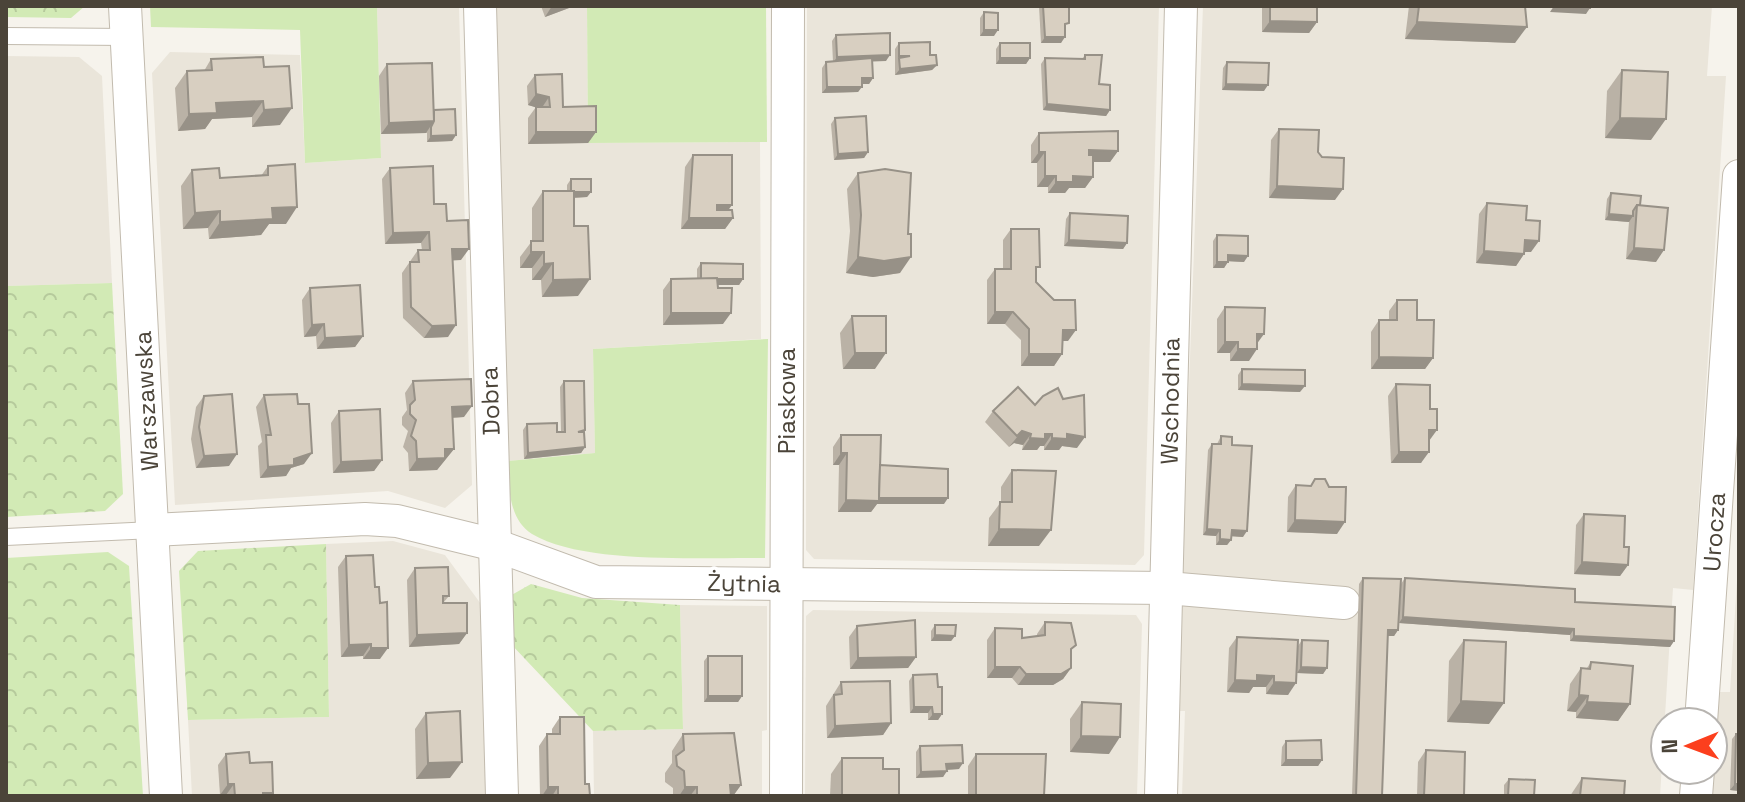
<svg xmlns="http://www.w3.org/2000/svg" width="1745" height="802" viewBox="0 0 1745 802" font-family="'Space Grotesk',sans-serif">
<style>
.residential{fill:#eae5da}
.grass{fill:#d2eab5}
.forest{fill:url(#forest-crowns)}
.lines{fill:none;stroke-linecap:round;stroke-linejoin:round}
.service-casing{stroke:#c2bbae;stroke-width:18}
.minor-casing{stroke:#c2bbae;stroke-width:34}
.service{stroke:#fff;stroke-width:16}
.minor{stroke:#fff;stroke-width:32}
.wall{fill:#bab2a6}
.shaded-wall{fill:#979187}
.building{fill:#d8cfc1;stroke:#979187;stroke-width:2}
.labels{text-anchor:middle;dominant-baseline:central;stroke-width:7;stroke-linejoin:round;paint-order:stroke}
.street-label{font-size:24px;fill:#4b4439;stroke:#fff}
</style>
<defs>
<pattern id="forest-crowns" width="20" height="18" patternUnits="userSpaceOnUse" patternTransform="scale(2)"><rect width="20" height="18" fill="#d2eab5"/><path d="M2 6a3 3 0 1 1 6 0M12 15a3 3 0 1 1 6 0" fill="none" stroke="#b6ca9c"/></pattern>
</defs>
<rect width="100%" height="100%" fill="#f6f3ec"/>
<g class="residential">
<path d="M377 6H459L472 485 445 508 388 491 175 505 152 73 170 52 300 55 305 163 381 158Z"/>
<path d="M495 6H587L588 143 760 142 761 339 593 349 595 453 507 461Z"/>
<path d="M807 6H1159L1144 555 1135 565 814 559 806 550Z"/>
<path d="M1203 6H1712L1707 76H1726L1693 590 1673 588 1660 796H1182L1185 711H1177Z"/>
<path d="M6 56 79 57 102 76 112 283 6 286Z"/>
<path d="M393 541 445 555 486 611 490 796H192L188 720 329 717 326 544Z"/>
<path d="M1739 549V796H1712L1717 692H1730Z"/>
<path d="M680 605 767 606V730L762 731V796H594L593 731 683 729Z"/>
<path d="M813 610 1136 615 1142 624 1137 796H805L806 616Z"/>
</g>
<g class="grass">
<path d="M150 6H377L381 158 305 163 300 30 151 27Z"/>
<path d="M587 6H766L767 142 588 143Z"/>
<path d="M768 339 765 558C702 557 584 565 532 534 508 519 509 485 507 461L595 453 593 349Z"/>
</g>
<g class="forest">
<path d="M6 6H85L71 18 6 17Z"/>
<path d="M112 283 123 494 105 511 6 517V286Z"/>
<path d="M326 544 329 717 188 720 179 571 198 551Z"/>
<path d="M108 552 129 566 143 796H6V558Z"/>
<path d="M531 584 582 598 680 605 683 729 593 731 510 643 508 597Z"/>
</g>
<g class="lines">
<g class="service-casing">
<g id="service">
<path d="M6 36 127 37"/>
<path d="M6 537 153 530"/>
</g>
</g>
<g class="minor-casing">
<g id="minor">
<path d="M125 6 166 796"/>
<path d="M480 6 502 796"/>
<path d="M153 530 365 519 397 521 495 545 596 582 1167 588 1344 603"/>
<path d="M1701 722 1739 176"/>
<path d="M786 796 788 6"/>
<path d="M1161 796 1181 6"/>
<path d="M1696 796 1698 770"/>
</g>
</g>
<use href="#service" class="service"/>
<use href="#minor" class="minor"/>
</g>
<g class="wall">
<path d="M541 6H570L569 8 545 17Z"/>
<path d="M1039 6H1069L1061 43H1041Z"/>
<path d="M1262 6H1317V22L1309 33 1262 32Z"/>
<path d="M1409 6H1525L1515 43 1405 39Z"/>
<path d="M984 12 994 36H980V18Z"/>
<path d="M836 35 886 61H872L873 78 869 84H862L858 92 822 93V68L826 62H833L832 41Z"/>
<path d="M899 43 930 55 937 65 932 70 895 75V49Z"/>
<path d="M1000 43 1030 58 1026 64H996V49Z"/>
<path d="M1085 55 1110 110 1106 116 1043 110 1041 64 1045 58 1082 59Z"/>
<path d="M211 59 264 67 280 125 252 127V117L212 119 205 129 178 131 175 88 187 71H204Z"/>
<path d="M1227 62 1264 91 1222 90 1223 68Z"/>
<path d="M387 64 434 110 456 135 452 141 427 142V133L381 134 379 76Z"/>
<path d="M1622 70 1651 140 1605 138 1607 91Z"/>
<path d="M535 75 563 107 596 132 588 143 528 144V118L536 107 528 105 527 86Z"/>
<path d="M835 118 868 152 864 158 834 160 831 124Z"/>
<path d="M1279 129 1318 152 1335 200 1269 198 1271 140Z"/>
<path d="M1039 133 1118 151 1110 162H1093V177L1085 188H1069L1065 193H1048V187H1037V163H1031V145Z"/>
<path d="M693 155 729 210 733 218 725 229H681L685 167Z"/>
<path d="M268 166 286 224H269L261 235 209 239 208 228 183 229 181 186 192 170 220 178 261 176Z"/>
<path d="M390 168 434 204 447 221 461 260H453L448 337 424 338 403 318 402 273 418 250H422L421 243 385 244 382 179Z"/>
<path d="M858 173 908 234 900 273 873 277 846 273 850 231 847 189Z"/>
<path d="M571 179 591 192 587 197 574 198 578 296 542 297 541 280H532V268H520V257L532 241V208L543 191H567V185Z"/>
<path d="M1611 193 1640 205 1656 262 1626 259 1629 222 1605 220 1607 199Z"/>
<path d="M1487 203 1526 220 1531 252H1524V254L1516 266 1476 263 1479 214Z"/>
<path d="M1070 213 1127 243 1123 249 1064 246 1066 219Z"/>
<path d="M1011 229 1036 273V282L1068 341H1062V354L1054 366H1021V340L1005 324H987V280L995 269H1003V240Z"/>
<path d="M1217 235 1244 262 1228 261 1224 268H1213V241Z"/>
<path d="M701 263 743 279 739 285H718L723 324 663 325V290L671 279H697V269Z"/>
<path d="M310 288 363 336 355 347 317 349 316 336 304 337 302 300Z"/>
<path d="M1397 300 1433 358 1425 369H1371V332L1379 320H1389V311Z"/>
<path d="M1225 307 1249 361H1230V353H1217V319Z"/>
<path d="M852 316 875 369H843L840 333Z"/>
<path d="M1242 369 1300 392 1238 390V375Z"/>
<path d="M413 381 464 417 453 418 454 449 437 470 409 471 408 453 403 447 408 431 402 425V417L407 410 405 393Z"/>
<path d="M564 381 585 430 584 432 585 447 581 453 524 459 523 430 527 424 561 432 560 387Z"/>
<path d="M1396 384 1429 440 1421 463H1391L1388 396Z"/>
<path d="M1018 387 1077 448 1062 446 1059 450H1044V446H1040L1037 450H1022L1023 445 1014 443 1009 447 985 422 993 411Z"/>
<path d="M264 395 298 404 304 464 291 468 286 476 260 478 258 446 262 442 256 407Z"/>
<path d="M204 396 229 466 196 468 191 439 196 407Z"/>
<path d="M339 411 382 460 374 471 333 473 331 423Z"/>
<path d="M841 435 880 465 944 504H877L871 512H838L839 465H833V447Z"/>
<path d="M1221 436 1232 445 1243 537 1231 536V540L1227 545H1216V536L1203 535 1208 450 1212 444H1217Z"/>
<path d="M1012 470 1039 546H988L989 518 1001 502V487Z"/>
<path d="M1296 485 1337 534 1287 532 1288 497Z"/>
<path d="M1584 514 1624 547 1628 565 1620 576 1574 574 1576 525Z"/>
<path d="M346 556 380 659H363V656L341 657 338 567Z"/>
<path d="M415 568 449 596 443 603 467 633 459 644 409 647 407 580Z"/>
<path d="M1363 578 1398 630 1394 636H1387L1382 796H1352L1359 584Z"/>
<path d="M1405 578 1575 602 1674 641 1670 647 1570 641V635L1399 623 1401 584Z"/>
<path d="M1045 622 1071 651V668L1063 679 1053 685H1018L1012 678H987V640L995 628 1022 638 1037 636V634Z"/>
<path d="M935 625 955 636 951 641H931V631Z"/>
<path d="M857 626 916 657 908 668 850 669 849 637Z"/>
<path d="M1237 637 1298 646 1302 640 1327 668 1323 674 1297 673 1288 695 1266 694V687H1253L1249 693 1227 692 1229 648Z"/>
<path d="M1464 640 1489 724 1447 722 1449 661Z"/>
<path d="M708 656 742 696 738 702H704V661Z"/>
<path d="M1591 662 1630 704 1618 721 1576 718V712L1567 711 1570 684 1581 668H1587Z"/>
<path d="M913 675 938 687 942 714 938 720H928V713H910L909 681Z"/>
<path d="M841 682 891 723 883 735 827 738 826 706Z"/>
<path d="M1082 702 1109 754 1070 752V719Z"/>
<path d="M426 713 450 778 416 779 415 729Z"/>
<path d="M560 717 585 784 590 796H540L539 746 547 734H552V729Z"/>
<path d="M683 734 741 785 733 796H673V788L665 782V773L672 763V751Z"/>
<path d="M1736 734 1739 791 1730 790 1732 739Z"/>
<path d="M1286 741 1322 760 1318 766H1281L1282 747Z"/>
<path d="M920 746 959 769 947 770 943 777 916 778V752Z"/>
<path d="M1426 750 1464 796H1417L1418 762Z"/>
<path d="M226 754 250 763 271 796 220 795 218 765Z"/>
<path d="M976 754 1044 796H968V766Z"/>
<path d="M842 758 883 769 899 796H830L831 774Z"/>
<path d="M1582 778 1624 796H1570Z"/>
<path d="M1509 779 1534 796H1504V785Z"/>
</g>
<g class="shaded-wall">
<path d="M552 6H570L569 8 545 17Z"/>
<path d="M1554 6 1590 8 1586 14 1550 12Z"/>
<path d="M1270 21 1317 22 1309 33 1262 32Z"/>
<path d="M1417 22 1527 27 1515 43 1405 39Z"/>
<path d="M984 30H998L994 36H980Z"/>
<path d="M1045 37H1065L1061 43H1041Z"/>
<path d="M890 55 886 61 833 63 837 57Z"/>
<path d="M1000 58H1030L1026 64H996Z"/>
<path d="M937 65 932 70 895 75 900 69Z"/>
<path d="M862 78H873L869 84H858Z"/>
<path d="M1226 84 1268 85 1264 91 1222 90Z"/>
<path d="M827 87H862L858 92 822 93Z"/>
<path d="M536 94 549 97 541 109 528 105Z"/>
<path d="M263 101 252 117 212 119 205 129 178 131 189 114 216 103Z"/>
<path d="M1047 104 1110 110 1106 116 1043 110Z"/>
<path d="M292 108 280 125 252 127 264 110Z"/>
<path d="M1620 118 1666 119 1651 140 1605 138Z"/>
<path d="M434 121 426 133 381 134 389 123Z"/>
<path d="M536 132H596L588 143 528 144Z"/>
<path d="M456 135 452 141 427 142 431 136Z"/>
<path d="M1089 150 1118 151 1110 162H1081Z"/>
<path d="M868 152 864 158 834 160 838 154Z"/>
<path d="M1039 152H1045L1037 163H1031Z"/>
<path d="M1045 176H1056L1048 187H1037Z"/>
<path d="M1073 176 1093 177 1085 188H1069L1065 193H1048L1056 182Z"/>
<path d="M1277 186 1343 189 1335 200 1269 198Z"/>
<path d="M571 192H591L587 197 567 198Z"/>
<path d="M717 205H732L724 216H709Z"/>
<path d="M297 207 286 224H269L261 235 209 239 220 222 272 208Z"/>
<path d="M220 211 208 228 183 229 195 213Z"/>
<path d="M1609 214 1633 216 1629 222 1605 220Z"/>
<path d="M689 218H733L725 229H681Z"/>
<path d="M429 232 421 243 385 244 393 233Z"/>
<path d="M1069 240 1127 243 1123 249 1064 246Z"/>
<path d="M1525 240 1539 241 1531 252H1517Z"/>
<path d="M1634 248 1664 250 1656 262 1626 259Z"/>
<path d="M452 249H469L461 260 444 261Z"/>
<path d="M1484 251 1524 254 1516 266 1476 263Z"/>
<path d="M531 252H544L532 268H520Z"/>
<path d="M1228 255 1248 256 1244 262 1224 261Z"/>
<path d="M858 257H911L900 273 873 277 846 273Z"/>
<path d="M1217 262H1228L1224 268H1213Z"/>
<path d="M553 263 541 280H532L544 264Z"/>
<path d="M590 279 578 296 542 297 553 280Z"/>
<path d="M716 279H743L739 285H716Z"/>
<path d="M995 312H1013L1005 324H987Z"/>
<path d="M671 313H731L723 324 663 325Z"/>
<path d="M324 324 316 336 304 337 312 325Z"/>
<path d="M456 325 448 337 424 338 432 326Z"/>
<path d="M1063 330H1076L1068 341H1055Z"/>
<path d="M1257 334H1264L1256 345Z"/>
<path d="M363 336 355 347 317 349 325 338Z"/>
<path d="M1225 342H1238L1230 353H1217Z"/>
<path d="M1238 349H1257L1249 361H1230Z"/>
<path d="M855 353H886L875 369H843Z"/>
<path d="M1029 354H1062L1054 366H1021Z"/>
<path d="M1379 357 1433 358 1425 369H1371Z"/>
<path d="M1242 384 1305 386 1300 392 1238 390Z"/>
<path d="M472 406 464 417 444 418 452 407Z"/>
<path d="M1429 430H1437L1429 441Z"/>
<path d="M1022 431 1031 434 1023 445 1014 443 1009 447Z"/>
<path d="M1045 434H1052L1044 446H1040L1037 450H1022L1030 438Z"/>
<path d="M1067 434 1085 437 1077 448 1062 446 1059 450H1044L1052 438Z"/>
<path d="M585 447 581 453 524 459 528 453Z"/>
<path d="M445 449H454L437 470 409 471 417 459Z"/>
<path d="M1399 452H1429L1421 463H1391Z"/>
<path d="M312 453 304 464 291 468 286 476 260 478 268 467Z"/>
<path d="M841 453H847L839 465H833Z"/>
<path d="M237 454 229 466 196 468 204 456Z"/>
<path d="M382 460 374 471 333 473 341 462Z"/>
<path d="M875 498H948L944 504H877L871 512H838L846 500Z"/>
<path d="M1295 520 1345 522 1337 534 1287 532Z"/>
<path d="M999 529 1051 530 1039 546H988Z"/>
<path d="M1207 529 1220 530 1216 536 1203 535Z"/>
<path d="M1232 530 1247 531 1243 537 1228 536Z"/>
<path d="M1220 539 1231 540 1227 545H1216Z"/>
<path d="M1582 562 1628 565 1620 576 1574 574Z"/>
<path d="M1403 617 1574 629 1570 635 1399 623Z"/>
<path d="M1388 630H1398L1394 636H1384Z"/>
<path d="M467 633 459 644 409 647 417 635Z"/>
<path d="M935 635 955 636 951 641H931Z"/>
<path d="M1574 636 1674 641 1670 647 1570 641Z"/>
<path d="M371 644 363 656 341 657 349 645Z"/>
<path d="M371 648H388L380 659H363Z"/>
<path d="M916 657 908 668 850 669 858 658Z"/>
<path d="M995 667H1020L1012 678H987Z"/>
<path d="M1301 667 1327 668 1323 674 1297 673Z"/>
<path d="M1071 668 1063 679 1053 685H1018L1026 674Z"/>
<path d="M1257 675 1274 676 1266 687H1253L1249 693 1227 692 1235 680Z"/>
<path d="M1274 682 1296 683 1288 695 1266 694Z"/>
<path d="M1579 695 1588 696 1576 712 1567 711Z"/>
<path d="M708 696H742L738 702H704Z"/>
<path d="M1461 701 1504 703 1489 724 1447 722Z"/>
<path d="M1587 702 1630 704 1618 721 1576 718Z"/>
<path d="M914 707H932L928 713H910Z"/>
<path d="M933 714H942L938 720H928Z"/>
<path d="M891 723 883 735 827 738 835 726Z"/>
<path d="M1081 736 1120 737 1109 754 1070 752Z"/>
<path d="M1286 760H1322L1318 766H1281Z"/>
<path d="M462 762 450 778 416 779 428 763Z"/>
<path d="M963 763 959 769 942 770 946 764Z"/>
<path d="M947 771 943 777 916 778 921 772Z"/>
<path d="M228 784H234L226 795H220Z"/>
<path d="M1735 784H1739V791L1730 790Z"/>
<path d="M730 785H741L733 796H723Z"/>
<path d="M548 787H558L552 796H542Z"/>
<path d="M685 787H697L690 796H679Z"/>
</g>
<g class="building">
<path d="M1043 6H1069V23L1065 24V37H1045Z"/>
<path d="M1270 6H1317V22L1270 21Z"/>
<path d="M1419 6H1525L1527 27 1417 22Z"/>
<path d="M1554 6H1590V8Z"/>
<path d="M984 12 998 13V30H984Z"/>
<path d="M890 33V55L837 57 836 35Z"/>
<path d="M930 42V55H936L937 65 900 69 899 58 910 56H899V43Z"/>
<rect x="1000" y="43" width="30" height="15"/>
<path d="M1085 55H1102L1099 84 1110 85V110L1047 104 1045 58 1085 59Z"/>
<path d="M263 57 264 67 289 66 292 108 264 110 263 101 216 103 217 113 189 114 187 71 212 70 211 59Z"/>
<path d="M872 58 873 78H862V87H827L826 62Z"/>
<path d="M1227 62 1269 63 1268 85 1226 84Z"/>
<path d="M432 63 434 121 389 123 387 64Z"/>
<path d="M1622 70 1668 72 1666 119 1620 118Z"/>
<path d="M562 74 563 107 596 106V132H536V107H550L549 97 536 94 535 75Z"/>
<path d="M455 109 456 135 431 136V127L434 121V110Z"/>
<path d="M866 116 868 152 838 154 835 118Z"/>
<path d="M1279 129 1319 130 1318 152 1322 157 1344 158 1343 189 1277 186Z"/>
<path d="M1118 131V151L1089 150V155H1093V177L1073 176V182H1056V176H1045V152H1039V133Z"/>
<path d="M693 155H732V205H717V210H732L733 218H689Z"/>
<path d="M295 164 297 207 272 208 273 219 220 222V211L195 213 192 170 219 168 220 178 268 175V166Z"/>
<path d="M433 166 434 204H446L447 221 468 220 469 249H452L456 325 432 326 411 307 410 262H419L418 250H430L429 232 393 233 390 168Z"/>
<path d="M885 169 911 173 908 234H911V257L884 261 858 257 861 215 858 173Z"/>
<path d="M571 179H591V192H574V191H571Z"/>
<path d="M543 191H574V226H588L590 279 553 280V263L544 264V252H531V241H543Z"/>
<path d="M1611 193 1641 196 1640 205H1637L1633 211V216L1609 214Z"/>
<path d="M1487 203 1527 206 1526 220 1540 221 1539 241 1525 240 1524 254 1484 251Z"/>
<path d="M1637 205 1668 208 1664 250 1634 248Z"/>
<path d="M1070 213 1128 216 1127 243 1069 240Z"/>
<path d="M1011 229H1039L1040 267H1036V282L1054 300H1075L1076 330H1063L1062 354H1029V329L1013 312H995V269H1011Z"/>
<path d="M1217 235 1248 236V256L1228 255V262H1217Z"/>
<path d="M701 263 743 264V279H701Z"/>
<path d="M717 278 718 288H732L731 313H671V279Z"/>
<path d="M360 285 363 336 325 338 324 324 312 325 310 288Z"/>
<path d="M1397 300H1417V320H1434L1433 358 1379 357V320H1397Z"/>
<path d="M1225 307 1265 308 1264 334H1257V349H1238V342H1225Z"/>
<path d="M852 316H886V353H855Z"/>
<path d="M1242 369 1305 370V386L1242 384Z"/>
<path d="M471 379 472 406 452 407 454 449H445V458L417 459 416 441 411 436 416 420 410 414V405L415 400 413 381Z"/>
<path d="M564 381H584L585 430 578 432H584L585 447 528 453 527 424 557 423V432H565Z"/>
<path d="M1396 384 1430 385V409H1437V430H1429V452H1399Z"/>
<path d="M1018 387 1035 405 1043 396 1058 388 1063 399 1084 395 1085 437 1067 434V439L1052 438V434H1045V439L1030 438 1031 434 1022 431 1017 436 993 411Z"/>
<path d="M232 394 237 454 204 456 199 427 204 396Z"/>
<path d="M297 394 298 404H309L312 453 294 459V465L268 467 266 435H271L264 395Z"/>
<path d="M380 409 382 460 341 462 339 411Z"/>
<path d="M841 435H881L879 501 846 500 847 453H841Z"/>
<path d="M1221 436 1232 437V445L1252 446 1247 531 1232 530 1231 540 1220 539V530L1207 529 1212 444H1221Z"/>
<path d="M880 465 948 469V498H879Z"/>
<path d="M1012 470 1056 471 1051 530 999 529 1000 502H1012Z"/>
<path d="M1315 479H1325L1329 487H1346L1345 522 1295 520 1296 485 1311 486Z"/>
<path d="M1584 514 1625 516 1624 547H1629L1628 565 1582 562Z"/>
<path d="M373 555 375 587H379L380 603 387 602 388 648H371V644L349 645 346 556Z"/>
<path d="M448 567 449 596H443V603H467V633L417 635 415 568Z"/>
<path d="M1363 578 1401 579 1398 630H1388L1382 796H1356Z"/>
<path d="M1405 578 1575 589V602L1675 607 1674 641 1574 636V629L1403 617Z"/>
<path d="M915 620 916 657 858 658 857 626Z"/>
<path d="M1045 622 1071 623 1076 645 1071 649V668L1061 674H1026L1020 667H995V628L1022 629V638L1045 635Z"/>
<path d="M935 625H956L955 636 935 635Z"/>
<path d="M1237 637 1298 640 1296 683 1274 682V676L1257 675V681L1235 680Z"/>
<path d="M1302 640 1328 641 1327 668 1301 667Z"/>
<path d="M1464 640 1506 642 1504 703 1461 701Z"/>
<rect x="708" y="656" width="34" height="40"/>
<path d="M1591 662 1633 666 1630 704 1587 702 1588 696 1579 695 1581 668 1590 669Z"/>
<path d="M937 674 938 687H942V714H933L932 707H914L913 675Z"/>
<path d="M890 681 891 723 835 726 834 695 842 694 841 682Z"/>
<path d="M1082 702 1121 704 1120 737 1081 736Z"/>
<path d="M460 711 462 762 428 763 426 713Z"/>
<path d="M560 717H584L585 784H589L590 796H558V787H548L547 734H560Z"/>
<path d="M734 733 741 785H730L731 796H697V787H685L684 771 677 766 676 756 684 750 683 734Z"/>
<path d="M1736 734H1739V784H1735Z"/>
<path d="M1321 740 1322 760H1286V741Z"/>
<path d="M962 745 963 763 946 764 947 771 921 772 920 746Z"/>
<path d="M1426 750 1465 752 1464 796H1424Z"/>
<path d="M249 752 250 763 272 762 273 793H263V796H235L234 784H228L226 754Z"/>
<path d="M976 754H1046L1044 796H976Z"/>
<path d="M842 758H883V769H899V796H842Z"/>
<path d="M1582 778 1625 781 1624 796H1580Z"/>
<path d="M1509 779 1535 780 1534 796H1508Z"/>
</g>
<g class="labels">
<g class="street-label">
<text transform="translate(146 401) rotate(-93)">Warszawska</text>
<text transform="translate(490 401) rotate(-92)">Dobra</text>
<text transform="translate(786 401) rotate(-90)">Piaskowa</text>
<text transform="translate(1170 401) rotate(-89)">Wschodnia</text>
<text transform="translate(1714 532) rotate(-86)">Urocza</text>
<text transform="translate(744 583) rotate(1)">Żytnia</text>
</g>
</g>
<rect width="1745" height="802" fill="none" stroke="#4b4439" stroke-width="16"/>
<g transform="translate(1689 746) rotate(269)"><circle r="38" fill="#ffffff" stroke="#b7b4b0" stroke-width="2"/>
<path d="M0-6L14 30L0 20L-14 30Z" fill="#fc3f1d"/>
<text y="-12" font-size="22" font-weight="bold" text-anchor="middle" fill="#4b4439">N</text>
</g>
</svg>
